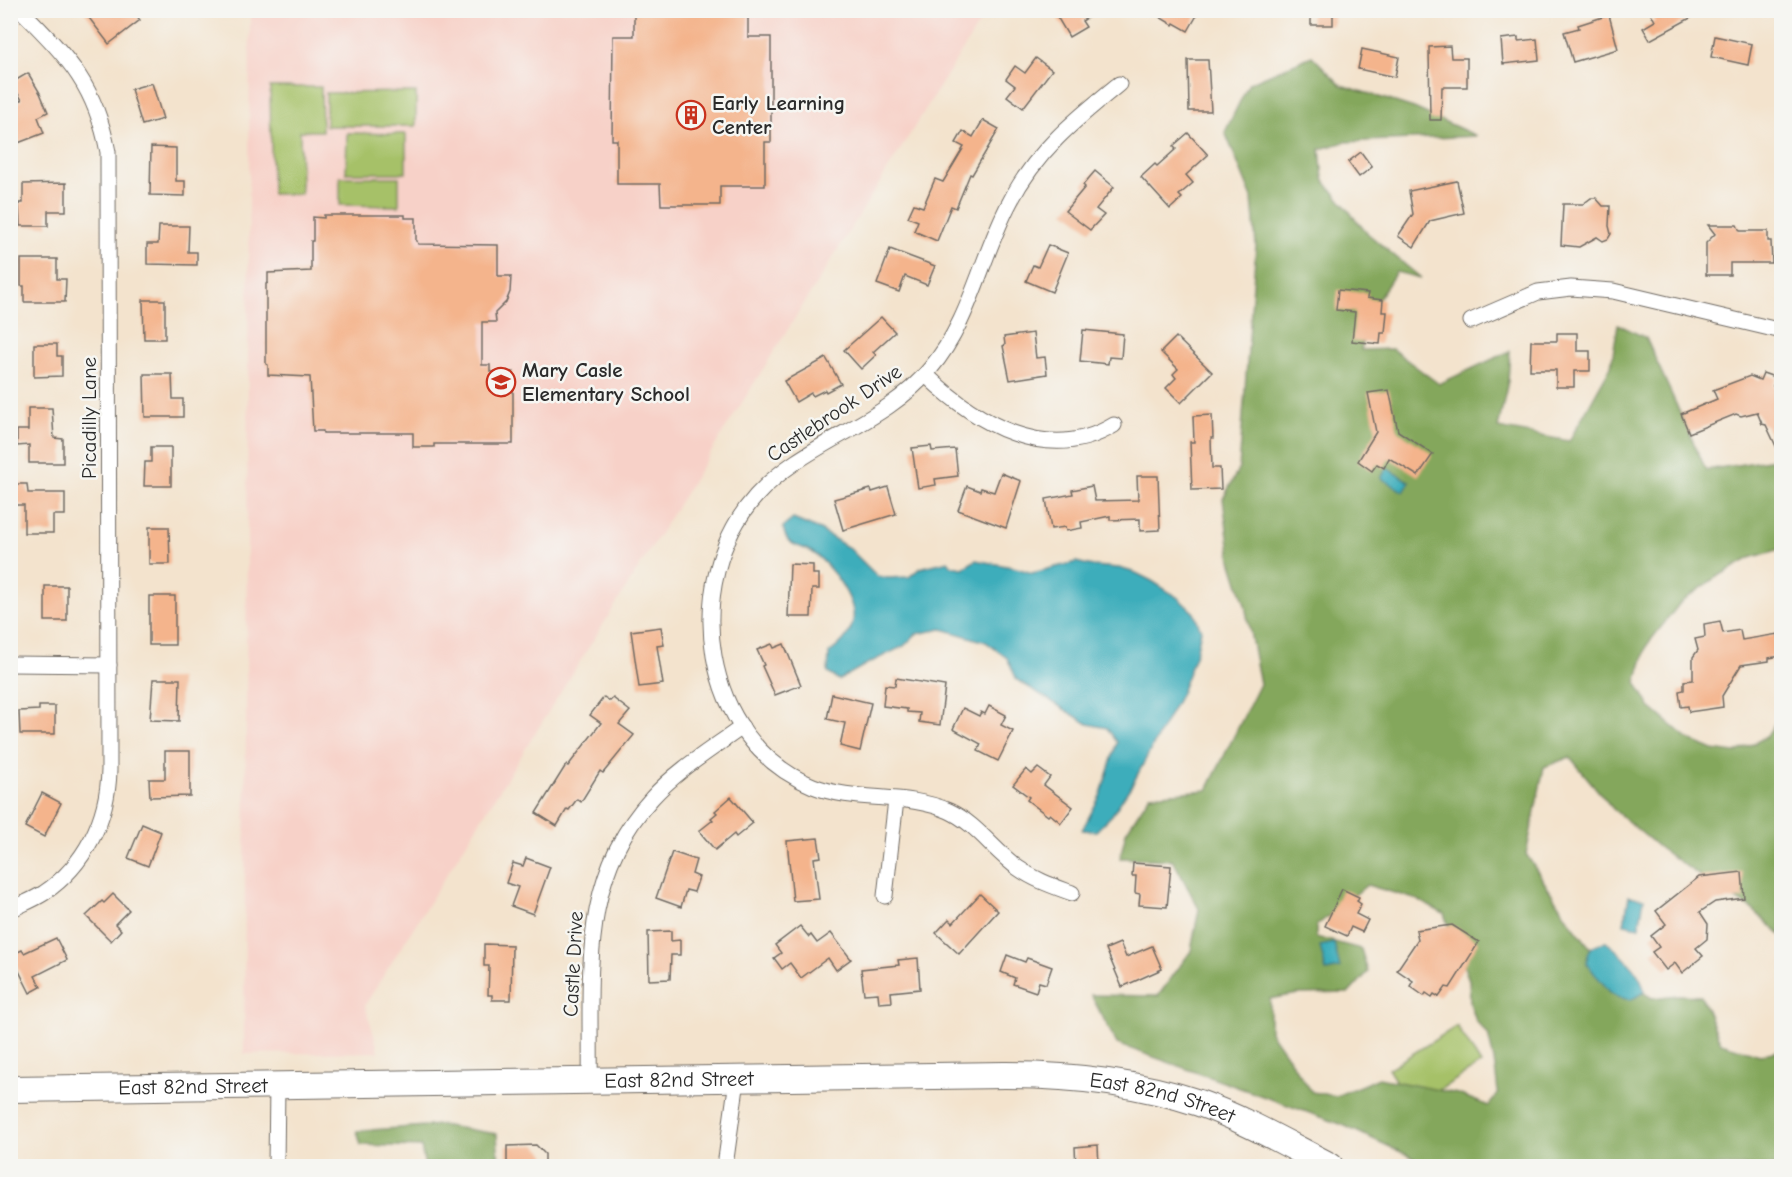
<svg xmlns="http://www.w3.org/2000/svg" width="1792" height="1177" viewBox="0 0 1792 1177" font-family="'Comic Neue',sans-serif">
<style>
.built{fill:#f7d1c8}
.green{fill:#a6c168;stroke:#68764a;stroke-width:1.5}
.forest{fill:#84a75c;stroke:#586944;stroke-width:1.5;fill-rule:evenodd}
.water{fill:#3eadbb;stroke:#346c73;stroke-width:1.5}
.building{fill:#f4b48c}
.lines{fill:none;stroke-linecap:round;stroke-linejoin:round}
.minor-casing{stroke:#716b64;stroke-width:17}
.primary-casing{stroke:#716b64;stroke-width:28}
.minor{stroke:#fff;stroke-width:15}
.primary{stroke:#fff;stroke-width:26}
.labels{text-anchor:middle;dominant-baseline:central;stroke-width:5;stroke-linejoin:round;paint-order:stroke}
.poi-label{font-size:21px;font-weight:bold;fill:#2b2b2b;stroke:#f6f6f2;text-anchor:start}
.street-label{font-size:21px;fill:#2b2b2b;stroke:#f6f6f2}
</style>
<rect width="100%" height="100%" fill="#f6f6f2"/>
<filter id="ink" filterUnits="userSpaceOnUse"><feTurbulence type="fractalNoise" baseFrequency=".0167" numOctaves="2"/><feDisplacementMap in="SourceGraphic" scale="12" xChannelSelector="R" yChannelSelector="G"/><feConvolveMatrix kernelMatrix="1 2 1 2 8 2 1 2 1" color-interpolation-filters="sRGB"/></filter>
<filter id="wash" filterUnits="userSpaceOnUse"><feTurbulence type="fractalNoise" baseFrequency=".008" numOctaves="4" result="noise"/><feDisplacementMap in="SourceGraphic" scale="24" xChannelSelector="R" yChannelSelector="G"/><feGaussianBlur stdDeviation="1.35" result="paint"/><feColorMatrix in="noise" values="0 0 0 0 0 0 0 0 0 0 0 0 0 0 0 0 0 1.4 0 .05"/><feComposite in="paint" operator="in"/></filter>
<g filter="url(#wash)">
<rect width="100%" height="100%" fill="#f3e3cd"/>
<path class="built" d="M250 11H987L365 1005 379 1052 244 1054Z"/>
<g class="green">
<path d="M270 87H321L322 131H300L301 194H272Z"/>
<path d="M416 92V126H326V93Z"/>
<path d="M347 133 406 134V173H346Z"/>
<path d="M340 177H399V206L340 205Z"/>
<path d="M1457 1026 1481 1064 1412 1107 1388 1069Z"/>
</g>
<g class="forest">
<path d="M1312 56 1341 85 1414 108 1477 136 1345 142 1320 149 1323 179 1366 232 1421 278 1396 272 1368 315 1361 350 1392 349 1439 384 1510 351 1508 381 1498 428 1569 441 1611 366 1618 324 1646 338 1706 470 1781 458V549L1750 558 1715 578 1680 603 1647 645 1636 682 1650 707 1688 739 1713 750 1735 753 1766 737 1781 714V935L1752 909 1715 886 1661 849 1613 809 1570 757 1544 767 1526 854 1568 919 1609 972 1652 998 1678 995 1701 996 1721 1043 1760 1055 1781 1050V1166H1431L1343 1125 1117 1044 1091 995 1158 996 1191 951 1199 909 1173 860 1120 858 1126 832 1150 795 1207 790 1260 684 1245 605 1231 560 1223 499 1239 468 1256 245 1252 198 1225 132 1249 83ZM1367 885 1418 900 1444 914 1469 980 1470 1003 1476 1021 1488 1034 1494 1060 1498 1092 1489 1106 1458 1094 1379 1078 1336 1096 1312 1092 1270 1032V999L1298 994 1349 993 1368 972 1361 949 1316 937V926Z"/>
<path d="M440 1125 497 1134 499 1166H425L421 1147 361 1145 357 1131Z"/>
</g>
<g class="water">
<path d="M1387 468 1410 482 1404 492 1381 478Z"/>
<path d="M793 519 820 530 849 548 877 576 888 578 909 577 920 568 948 561 952 566 963 568 976 560 1017 568 1032 573 1076 562 1093 566 1119 568 1136 573 1152 581 1177 597 1194 613 1201 630 1196 653 1181 693 1133 783 1112 815 1096 831 1082 830 1101 794 1117 742 1107 728 1088 724 1017 680 1007 658 986 642 942 629 916 634 904 646 865 665 839 680 828 673 829 653C864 628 857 605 835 575 828 567 821 557 812 552 797 543 787 549 783 527Z"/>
<path d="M1629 896 1644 899 1639 927 1624 924Z"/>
<path d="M1606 942C1619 951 1644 975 1644 992L1631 1000 1618 997 1610 992 1587 964C1587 950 1591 944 1606 942Z"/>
<path d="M1334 943 1340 968 1326 971 1320 946Z"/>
</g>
<g id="blocks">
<g class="building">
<path d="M83 10H132L140 20 109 44Z"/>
<path d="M634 10H748V37H771V142H765V186H720V205H661L660 184H617V140H612L613 36H634Z"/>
<path d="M1053 10H1100L1082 21 1086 27 1069 37Z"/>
<path d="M1148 10H1200L1188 31 1174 23 1173 25Z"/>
<rect x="1311" y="10" width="22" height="15"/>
<path d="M1649 10H1705L1650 40 1643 28 1655 21Z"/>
<path d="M1609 15 1618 49 1573 62 1564 32 1579 28 1578 25Z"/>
<path d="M1715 36 1752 44 1748 65 1711 57Z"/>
<path d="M1518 37V41L1537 39 1539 60 1503 64 1501 39Z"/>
<path d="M1450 46 1451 58H1467V87H1442L1441 120H1430L1429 47Z"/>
<path d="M1362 49 1399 57 1395 77 1358 69Z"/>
<path d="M1036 58 1052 70 1023 108 1007 96 1015 86 1006 79 1015 66 1025 73Z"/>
<path d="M1188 60H1208L1211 111H1189Z"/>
<path d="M28 73 40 93 48 112 38 117 44 133 18 143 10 125V105L22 100 11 83Z"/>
<path d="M152 83 163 119 142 125 131 89Z"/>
<path d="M983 120 999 129 972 175 970 174 956 208 951 206 937 241 914 231 918 221 908 217 914 204 923 207 935 179 943 182 964 147 956 143 963 131 973 137Z"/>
<path d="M1188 133 1208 155 1186 175 1193 183 1179 195 1182 198 1170 209 1141 177 1155 164 1157 166 1176 149 1173 146Z"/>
<path d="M151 147 176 148V181H185V196L150 195Z"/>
<path d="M1361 152 1372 167 1359 177 1348 162Z"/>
<path d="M1095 171 1114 187 1096 209 1104 215 1090 230 1065 211 1085 187 1083 185Z"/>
<path d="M1457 181 1464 213 1430 221 1414 247 1398 236 1413 214 1409 191Z"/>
<path d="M66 183V211H48V226H20L19 203H23V184Z"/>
<path d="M1591 198H1596L1603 206H1610L1609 226 1611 234 1608 239 1603 241 1597 237 1579 247 1561 245 1563 204H1583Z"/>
<path d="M324 215H405V218H416V241H417L418 244 498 245V276H511L510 292 506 302 495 313 496 322H482V365H490V372H513V444H434V447H413V433H323V431H313L310 377 268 375V365L266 364V284L268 283V273L311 271V241H313V217L324 218Z"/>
<path d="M1708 225H1737L1740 231H1768V241H1771L1772 263H1730V275H1706V243L1715 234Z"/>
<path d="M159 226H189L188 252H197V265L147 264V244H158Z"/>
<path d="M1048 245 1068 253 1052 292 1026 281 1033 265 1038 267Z"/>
<path d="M890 249 935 266 927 285 905 276 899 292 877 284Z"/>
<path d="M21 259H57V279H66L65 302H24V286H21Z"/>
<path d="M1338 290 1368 293 1367 298 1383 300 1382 312H1387L1385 333H1381L1380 344 1352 341 1355 312 1336 310Z"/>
<path d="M143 300H165V339H144Z"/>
<path d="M881 317 895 332 873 352 876 355 861 369 844 350Z"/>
<path d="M1083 330 1123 334 1121 358 1109 357 1108 364 1080 361Z"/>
<path d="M1033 333 1036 358 1045 357 1047 374 1010 380 1003 346 1005 345 1004 337Z"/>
<path d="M1557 333H1577V351H1590V371H1574V387H1556V370H1530L1531 341H1557Z"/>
<path d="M1176 337 1212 372 1181 403 1166 388 1176 378 1173 374 1178 369 1161 352Z"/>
<path d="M34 344H57V356H62V376L34 377Z"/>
<path d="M826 358 841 384 826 392 825 390 813 396 811 393 796 402 784 381Z"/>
<path d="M1763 373 1777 378 1773 386 1782 390V459L1766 425 1762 424 1757 412 1741 416 1736 414 1689 433 1681 414 1717 399 1713 390 1750 376 1760 380Z"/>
<path d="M144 374H172L173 399H183V417H145Z"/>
<path d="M1389 390 1398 431 1433 454 1418 476 1389 458 1384 468 1377 464 1372 471 1358 461 1376 432 1368 393Z"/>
<path d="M28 408H52L54 438 63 439V463H29V445L17 446V430H28Z"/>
<path d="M1212 415 1213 438H1211L1212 468H1220L1221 489 1192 490 1190 442H1194L1193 416Z"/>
<path d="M931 446 932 451 955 449 958 476 935 479 936 485 918 488 912 448Z"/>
<path d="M151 447H171V486H144L145 462H151Z"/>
<path d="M1001 473 1021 481 1006 528 958 510 967 486 980 491 981 488 994 492Z"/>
<path d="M1137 476H1158L1160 530 1140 531V519L1110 520V516L1081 522 1082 528 1066 531 1065 527 1051 529 1046 499 1073 494 1072 490 1092 486 1095 501 1138 500Z"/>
<path d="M11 484H27L28 493H65V515H53V533H24V505H11Z"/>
<path d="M888 487 896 514 843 530 834 499 871 489 872 492Z"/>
<path d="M149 527H169L170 564H149Z"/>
<path d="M790 564 813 565V574H819V589H812L811 617H788Z"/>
<rect x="45" y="586" width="22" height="35"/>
<rect x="149" y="596" width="26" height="49"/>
<path d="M1720 621 1723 633 1740 630 1742 640 1778 634 1782 656 1769 658V661L1741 665 1722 696 1723 707 1689 712 1688 706 1681 707 1679 691 1684 690V681L1693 680V657L1698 650 1695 639 1705 637 1704 624Z"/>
<path d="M661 627 664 645 657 646 663 684 639 687 631 631Z"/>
<path d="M772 644 774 648 784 644 801 685 775 695 762 666 764 665 757 650Z"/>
<path d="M896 678 945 686 940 725 919 722 920 713 907 712V709L883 706 885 685 895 686Z"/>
<path d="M153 679H180L179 721 150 720Z"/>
<path d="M832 694 871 703 860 751 840 746 845 723 827 719Z"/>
<path d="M604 697 610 701 613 698 630 711 619 724 634 735 603 773 600 771 581 802 577 799 569 810 567 809 557 826 536 813 566 765 568 766 601 723 590 715Z"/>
<path d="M39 706H55V734H20L19 711 39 710Z"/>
<path d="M989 706 1006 715 1001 725 1013 731 998 761 978 751 981 744 953 729 963 708 979 716 981 712 985 714Z"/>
<path d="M165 751H190V796L150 797 149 779H165Z"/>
<path d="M1038 768 1050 777 1044 785 1073 807 1061 823 1050 814 1048 816 1027 800 1029 797 1013 785 1026 769 1032 774Z"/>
<path d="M42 793 61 803 44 837 25 827Z"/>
<path d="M731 797 753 823 736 837 734 834 715 850 699 831 713 820 711 818 717 813 715 811Z"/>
<path d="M142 824 161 832 148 866 128 858Z"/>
<path d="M818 838 821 857 814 858 819 899 793 901 787 841Z"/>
<path d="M672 852 696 860 692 874 699 877 694 892 686 890 681 907 656 898Z"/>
<path d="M526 858 550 867 533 914 511 906 518 887 506 883 513 863 523 866Z"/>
<path d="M1133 863 1171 866 1167 907 1139 905 1140 894 1135 893 1136 876H1132Z"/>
<path d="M1742 872 1744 898 1715 902 1700 912 1708 924 1707 939 1696 948 1703 956 1682 973 1675 963 1666 970 1652 952 1659 947 1651 936 1666 924 1656 911 1699 877Z"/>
<path d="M1342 889 1359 897 1357 901 1361 904 1356 914 1368 920 1362 932 1351 927 1347 936 1325 926Z"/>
<path d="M113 894 129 910 115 924 121 930 111 941 86 916 102 901 104 903Z"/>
<path d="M980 894 998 911 959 954 936 933 949 919 953 923Z"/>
<path d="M1452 925 1479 942 1450 988 1446 987 1439 997 1434 994 1432 997 1426 993 1424 996 1410 986 1413 981 1397 970 1418 939 1416 930Z"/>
<path d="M800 926 809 937 811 935 817 943 831 933 851 959 836 970 828 958 801 978 790 963 782 969 774 958 781 953 775 945Z"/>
<path d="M671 931V941L680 940V955H671L670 979 649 980 648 932Z"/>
<path d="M56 938 67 960 35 976 41 987 30 993 11 955 22 950 24 953Z"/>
<path d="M1120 943 1126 957 1152 946 1162 969 1122 987 1106 949Z"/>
<path d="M484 944 512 945 511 1000H492V995H488L489 966H484Z"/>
<path d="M1007 955 1025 962 1027 958 1052 967 1046 984 1039 982 1036 992 1013 984 1015 978 1001 972Z"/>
<path d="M918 958 920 989 891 992 892 1002 879 1003 878 993 864 994 861 969 899 965 898 960Z"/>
<path d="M536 1145 545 1154V1167H507V1146Z"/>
<path d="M1098 1145 1099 1167H1076L1075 1147Z"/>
</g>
</g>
</g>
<g filter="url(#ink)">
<use href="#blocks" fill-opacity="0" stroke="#716b64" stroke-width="1.5"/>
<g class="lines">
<g class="minor-casing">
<g id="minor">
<path d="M1471 321 1538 292 1571 288 1613 291 1782 331"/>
<path d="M926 375C975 422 1047 466 1114 425"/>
<path d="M10 664 109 665"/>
<path d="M1072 893C1053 886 1035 880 1018 868 993 850 977 824 949 811 907 792 856 803 813 786 701 741 680 581 756 496 805 441 883 426 930 369 971 321 981 256 1010 202 1036 151 1076 119 1119 84"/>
<path d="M885 896 896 800"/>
<path d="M10 910C22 904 33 900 44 893 85 865 108 819 109 770L108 152C95 84 68 58 21 10"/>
<path d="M590 1082C592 980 577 879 652 798 677 770 712 749 742 727"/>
<path d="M276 1166 277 1085"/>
<path d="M725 1166 737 1080"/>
</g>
</g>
<g class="primary-casing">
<g id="primary">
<path id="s1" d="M10 1089 1005 1075C1071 1075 1136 1082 1199 1103 1244 1119 1287 1144 1330 1166"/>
</g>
</g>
<use href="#minor" class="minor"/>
<use href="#primary" class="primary"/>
</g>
</g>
<defs>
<g id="building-ring" transform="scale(1.5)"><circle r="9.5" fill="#f6f6f2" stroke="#c8321e" stroke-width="1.5"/><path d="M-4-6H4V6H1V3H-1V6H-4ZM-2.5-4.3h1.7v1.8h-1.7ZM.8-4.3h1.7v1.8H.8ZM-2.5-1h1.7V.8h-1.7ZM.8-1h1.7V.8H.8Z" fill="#c8321e"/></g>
<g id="school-ring" transform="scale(1.5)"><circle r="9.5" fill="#f6f6f2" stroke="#c8321e" stroke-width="1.5"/><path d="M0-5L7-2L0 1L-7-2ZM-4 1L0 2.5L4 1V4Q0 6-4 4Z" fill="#c8321e"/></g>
</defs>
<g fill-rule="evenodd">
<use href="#building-ring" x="691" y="115"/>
<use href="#school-ring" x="501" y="382"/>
</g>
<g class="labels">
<g class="poi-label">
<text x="712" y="103">Early Learning<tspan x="712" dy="24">Center</tspan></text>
<text x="522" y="370">Mary Casle<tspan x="522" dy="24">Elementary School</tspan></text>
</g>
<g class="street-label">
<text transform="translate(834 413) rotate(-34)">Castlebrook Drive</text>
<text transform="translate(89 418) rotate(-90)">Picadilly Lane</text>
<text transform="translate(573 964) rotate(-87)">Castle Drive</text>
<text stroke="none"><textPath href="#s1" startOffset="669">East 82nd Street</textPath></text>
<text stroke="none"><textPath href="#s1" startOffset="183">East 82nd Street</textPath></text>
<text stroke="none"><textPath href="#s1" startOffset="1155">East 82nd Street</textPath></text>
</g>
</g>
<rect width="1792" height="1177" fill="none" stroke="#f6f6f2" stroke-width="36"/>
</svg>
